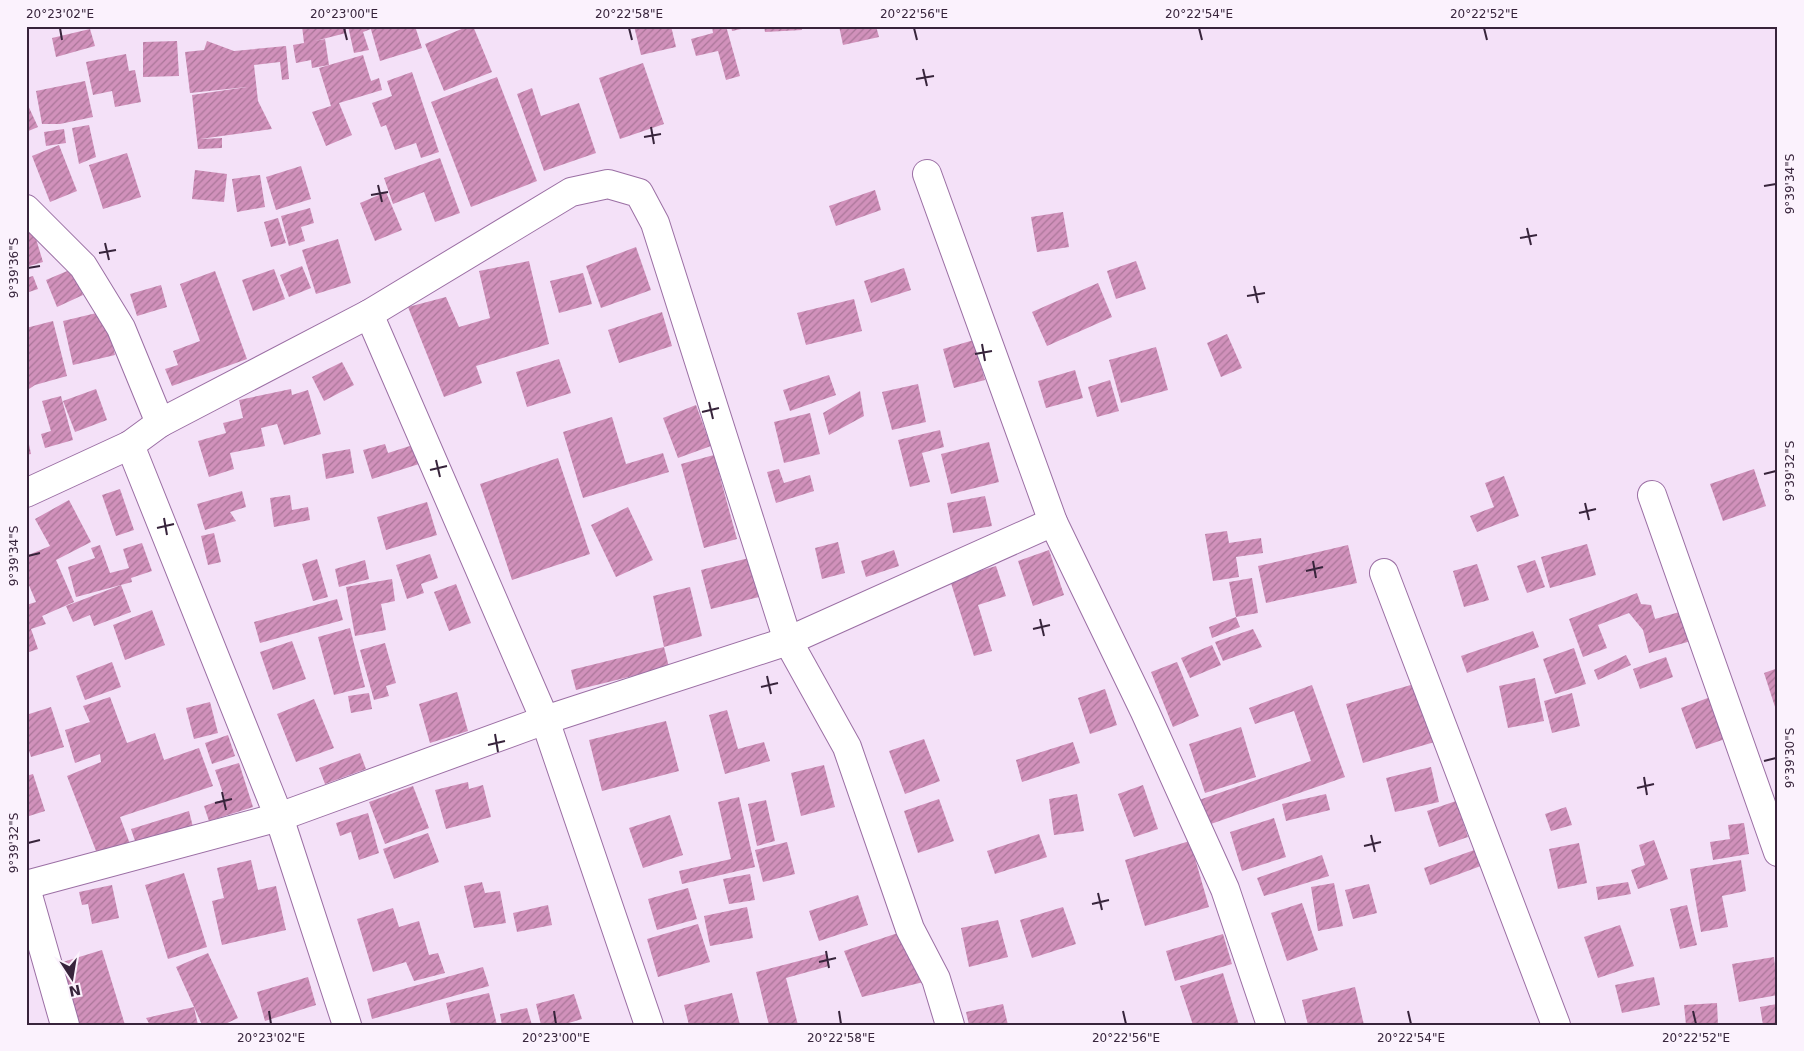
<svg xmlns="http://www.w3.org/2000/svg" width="1804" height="1051" viewBox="0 0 1804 1051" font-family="'DejaVu Sans',sans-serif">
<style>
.building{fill:url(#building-hatch)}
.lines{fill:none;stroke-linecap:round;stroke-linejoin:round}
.minor-casing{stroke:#9b6fa4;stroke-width:30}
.minor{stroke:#fff;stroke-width:28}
.ticks{fill:none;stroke:#37243b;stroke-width:2}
.neatline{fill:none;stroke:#37243b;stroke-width:2}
.ticks-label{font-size:12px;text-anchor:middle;fill:#37243b}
</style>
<defs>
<pattern id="building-hatch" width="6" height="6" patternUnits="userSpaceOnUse" patternTransform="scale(1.25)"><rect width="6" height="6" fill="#d191bb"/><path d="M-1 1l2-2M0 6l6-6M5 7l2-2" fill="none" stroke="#aa7699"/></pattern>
</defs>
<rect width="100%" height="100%" fill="#f4e1f8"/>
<g class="building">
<path d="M302 26H346V33L315 41 325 39 329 65 312 68 311 60 296 63 293 45 304 43Z"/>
<path d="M348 26H369L371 29 363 32 369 50 354 53Z"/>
<path d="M370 26H415L422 48 380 61Z"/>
<path d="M469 26H473L492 72 444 91 425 44Z"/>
<path d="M634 26H671L676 47 641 55Z"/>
<path d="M712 26H726L740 76 726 80 718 51 696 56 691 39 713 33Z"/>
<path d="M731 26H750V27L732 31Z"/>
<path d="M764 26H801L802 30 765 32Z"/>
<path d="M839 26H876L879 37 843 45Z"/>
<path d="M90 29 95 46 56 57 52 38Z"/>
<path d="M177 41 179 76 143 77V42Z"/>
<path d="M207 41 234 51 286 46 289 79 282 80 280 62 254 65 258 101 272 129 200 139 222 138V148L198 149 192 95 247 87 190 93 185 52 204 50Z"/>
<path d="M126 54 129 71 135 70 141 102 115 107 112 91 93 95 86 62Z"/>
<path d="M363 55 371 81 379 78 382 90 339 103 352 135 326 146 312 112 331 106 319 68Z"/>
<path d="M643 63 664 124 620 139 599 78Z"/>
<path d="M412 72 439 152 421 158 416 143 395 150 386 125 381 127 372 103 392 96 387 81Z"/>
<path d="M497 77 537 181 471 207 431 102Z"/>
<path d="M85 81 93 117 60 124H42L36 91Z"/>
<path d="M532 88 541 116 579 103 596 153 544 171 517 94Z"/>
<path d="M26 101 38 127 26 132Z"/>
<path d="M89 125 96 157 79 164 72 128Z"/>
<path d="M64 129 66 143 46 146 44 132Z"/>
<path d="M59 145 77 191 50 202 32 156Z"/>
<path d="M127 153 141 197 103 209 89 165Z"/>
<path d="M440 158 460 213 435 222 424 192 393 204 384 178Z"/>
<path d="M301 166 311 199 276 210 266 177Z"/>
<path d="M195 170 227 174 224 202 192 199Z"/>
<path d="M260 175 265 207 237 212 232 179Z"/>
<path d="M875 190 881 210 836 226 829 206Z"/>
<path d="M386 192 402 230 375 241 360 203Z"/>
<path d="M310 208 314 223 301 227 305 241 289 246 281 216Z"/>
<path d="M1063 212 1069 247 1037 252 1031 217Z"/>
<path d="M278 218 286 243 271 247 264 222Z"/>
<path d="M33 229 43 262 26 267V231Z"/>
<path d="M338 239 351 283 316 294 302 250Z"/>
<path d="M636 247 651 290 601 308 586 266Z"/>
<path d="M529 261 549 344 476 366 482 383 444 397 408 307 446 297 459 327 490 318 479 271Z"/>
<path d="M1136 261 1146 289 1116 299 1107 271Z"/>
<path d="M302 266 311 288 289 297 280 275Z"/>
<path d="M904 268 911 290 871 303 864 281Z"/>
<path d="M72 269 83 295 57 307 46 280Z"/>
<path d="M274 269 285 299 253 311 242 280Z"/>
<path d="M215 271 247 359 172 386 165 369 178 365 173 351 200 341 180 284Z"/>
<path d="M583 273 592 304 559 313 550 281Z"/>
<path d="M33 276 38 289 26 293V278Z"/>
<path d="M1098 283 1112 317 1047 346 1032 312Z"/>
<path d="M161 285 167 307 137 316 130 294Z"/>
<path d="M854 299 862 331 806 345 797 313Z"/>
<path d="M105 311 115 355 73 365 63 321Z"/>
<path d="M662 312 672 346 619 363 608 330Z"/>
<path d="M53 321 67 376 35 385 26 391V328Z"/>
<path d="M1227 334 1242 368 1221 377 1207 343Z"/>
<path d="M974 340 985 380 954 388 943 349Z"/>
<path d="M1156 347 1168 390 1121 403 1109 360Z"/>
<path d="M559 359 571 393 527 407 516 372Z"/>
<path d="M342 362 354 385 324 401 312 377Z"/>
<path d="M1075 370 1083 398 1046 408 1038 381Z"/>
<path d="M829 375 836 395 790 411 783 390Z"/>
<path d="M1110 380 1119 411 1097 417 1088 387Z"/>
<path d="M918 384 926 422 892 430 882 392Z"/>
<path d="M96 389 107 420 75 432 63 401Z"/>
<path d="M291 389 292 395 308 390 321 434 284 445 277 424 261 428 265 446 230 453 234 469 209 477 198 441 226 433 223 423 243 418 239 400Z"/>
<path d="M860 391 864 416 829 435 823 413Z"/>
<path d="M61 396 73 440 45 448 41 434 51 431 42 401Z"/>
<path d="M696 405 711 446 678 458 663 418Z"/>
<path d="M810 413 820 454 784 463 774 422Z"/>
<path d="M612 417 626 464 663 453 669 472 583 498 563 432Z"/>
<path d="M26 430 31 454 26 455Z"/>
<path d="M940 430 944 447 922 453 930 482 910 487 898 440Z"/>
<path d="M989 442 999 482 951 494 941 454Z"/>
<path d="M385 444 388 453 413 445 419 464 372 479 363 450Z"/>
<path d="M350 449 354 473 326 479 322 454Z"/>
<path d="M714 455 737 539 704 548 681 464Z"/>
<path d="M558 458 590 554 512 580 480 484Z"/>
<path d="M779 469 784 483 810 475 814 491 776 503 767 472Z"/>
<path d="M1754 469 1766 506 1723 521 1710 484Z"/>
<path d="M1504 476 1519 516 1477 532 1470 516 1494 507 1485 483Z"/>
<path d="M120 489 134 530 116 536 102 495Z"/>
<path d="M242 491 246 507 230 512 236 521 205 530 197 504Z"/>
<path d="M290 495 292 510 308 507 310 520 274 527 270 498Z"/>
<path d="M985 496 992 526 953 533 947 503Z"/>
<path d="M69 500 91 542 56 560 74 602 42 616 46 624 31 629 38 649 26 653V605L36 602 26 578V556L50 546 35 519Z"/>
<path d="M427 502 437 535 386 550 377 517Z"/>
<path d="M628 507 653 560 616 577 591 525Z"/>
<path d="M1227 531 1229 543 1261 538 1263 553 1236 557 1239 577 1213 581 1205 534Z"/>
<path d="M214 533 221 562 208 565 201 536Z"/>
<path d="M838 542 845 573 822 579 815 548Z"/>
<path d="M142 543 152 571 131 578 132 582 76 597 68 567 95 558 91 548 100 545 110 573 129 568 123 549Z"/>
<path d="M1587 544 1596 575 1550 588 1541 557Z"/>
<path d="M1348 545 1357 583 1266 603 1258 566Z"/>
<path d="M894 550 899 566 866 577 861 561Z"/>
<path d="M1049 550 1064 595 1033 606 1018 561Z"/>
<path d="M430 554 438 578 421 584 424 593 407 599 396 565Z"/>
<path d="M753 557 763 596 711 609 701 570Z"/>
<path d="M317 559 328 597 313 601 302 564Z"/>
<path d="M365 560 369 579 339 587 335 569Z"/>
<path d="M1535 560 1545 587 1527 593 1517 566Z"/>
<path d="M1477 564 1489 600 1464 607 1453 571Z"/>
<path d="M996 566 1006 596 978 605 992 651 974 656 950 580Z"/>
<path d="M1252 578 1258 613 1236 617 1229 582Z"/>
<path d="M392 579 395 601 381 604 386 630 355 636 346 587Z"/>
<path d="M456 584 471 623 449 631 434 592Z"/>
<path d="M121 585 131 612 94 626 90 615 73 622 66 606Z"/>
<path d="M690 587 702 636 664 647 669 667 576 690 571 670 664 647 653 596Z"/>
<path d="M1637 593 1641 604 1651 605 1655 619 1683 611 1691 641 1649 653 1643 630 1629 613 1598 625 1607 648 1583 657 1569 619Z"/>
<path d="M337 599 343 620 260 643 254 622Z"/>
<path d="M152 610 165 645 125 660 113 625Z"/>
<path d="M1236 617 1240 627 1212 638 1209 627Z"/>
<path d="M350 628 365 687 334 695 318 637Z"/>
<path d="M1253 629 1262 647 1223 661 1215 642Z"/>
<path d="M1533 631 1539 647 1467 673 1461 656Z"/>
<path d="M292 641 306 679 273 690 260 652Z"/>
<path d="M385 643 396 683 386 686 389 696 374 700 360 650Z"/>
<path d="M1212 645 1221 665 1190 678 1181 658Z"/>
<path d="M1574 648 1586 684 1555 694 1543 659Z"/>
<path d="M1626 655 1631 665 1598 680 1594 670Z"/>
<path d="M1666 657 1673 677 1640 689 1633 669Z"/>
<path d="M112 662 121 687 85 700 76 676Z"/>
<path d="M1177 662 1199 716 1173 727 1151 672Z"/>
<path d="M1778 668V713H1777L1764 673Z"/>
<path d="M1535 678 1544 721 1508 728 1499 686Z"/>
<path d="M1421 682 1438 741 1363 763 1346 704Z"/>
<path d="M1312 685 1345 777 1208 825 1199 800 1311 761 1294 711 1255 724 1249 708Z"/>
<path d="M1105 689 1117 725 1090 734 1078 698Z"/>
<path d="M457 692 468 731 430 743 419 704Z"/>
<path d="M369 693 372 709 351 713 348 696Z"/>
<path d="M1572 693 1580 726 1552 733 1544 701Z"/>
<path d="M1713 696 1728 738 1696 749 1681 708Z"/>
<path d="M110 697 127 743 155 733 164 760 199 748 213 786 120 817 130 844 98 856 67 776 101 762 100 754 75 763 65 730 90 722 83 706Z"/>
<path d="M314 699 334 748 296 762 277 714Z"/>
<path d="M210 702 218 733 194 739 186 708Z"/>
<path d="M51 707 64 747 31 757 26 741V715Z"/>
<path d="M727 710 738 749 764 742 770 761 725 774 709 715Z"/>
<path d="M666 721 679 771 602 791 589 740Z"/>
<path d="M1241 727 1256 777 1205 793 1189 744Z"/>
<path d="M228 735 235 756 212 764 205 743Z"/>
<path d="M924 739 940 781 905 794 889 751Z"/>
<path d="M1073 742 1080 763 1022 782 1016 760Z"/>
<path d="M360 753 366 769 325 784 319 768Z"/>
<path d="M239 763 253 807 209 821 204 806 225 799 215 770Z"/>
<path d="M824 765 835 807 801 816 791 773Z"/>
<path d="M1431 767 1439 802 1395 812 1386 778Z"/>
<path d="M33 774 45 811 26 817V776Z"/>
<path d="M468 782 469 789 483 785 491 817 446 829 435 790Z"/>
<path d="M1143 785 1158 829 1134 837 1118 794Z"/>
<path d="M413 786 429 828 385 844 369 802Z"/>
<path d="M1077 794 1084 831 1054 835 1049 799Z"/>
<path d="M1326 794 1330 810 1286 821 1282 804Z"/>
<path d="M739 797 755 867 682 884 679 871 731 859 718 802Z"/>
<path d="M939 799 954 841 918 853 904 811Z"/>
<path d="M766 800 775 841 757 846 748 804Z"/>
<path d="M1456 801 1468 837 1439 847 1427 811Z"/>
<path d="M1566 807 1572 825 1551 831 1545 814Z"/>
<path d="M189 811 193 827 136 844 131 829Z"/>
<path d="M368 813 379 853 359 860 351 832 340 836 336 823Z"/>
<path d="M670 815 683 855 643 868 629 828Z"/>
<path d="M1274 818 1286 857 1242 871 1230 832Z"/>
<path d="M1744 823 1749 854 1713 860 1710 842 1730 839 1728 825Z"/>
<path d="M428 833 439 862 394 879 383 849Z"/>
<path d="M1039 834 1047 857 995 874 987 851Z"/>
<path d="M1654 840 1668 879 1638 889 1631 870 1645 865 1639 845Z"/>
<path d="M1190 841 1209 907 1145 926 1125 860Z"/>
<path d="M787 842 795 874 763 882 755 850Z"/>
<path d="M1579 843 1587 883 1558 889 1549 849Z"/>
<path d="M1480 848 1486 864 1430 885 1424 868Z"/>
<path d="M1322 855 1329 876 1264 896 1257 878Z"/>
<path d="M251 860 258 890 276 886 286 930 222 945 212 901 224 898 217 868Z"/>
<path d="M1741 860 1746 891 1722 896 1728 927 1701 932 1690 869Z"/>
<path d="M184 873 207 947 168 959 145 885Z"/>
<path d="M750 874 755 900 729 904 723 879Z"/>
<path d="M482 882 485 893 500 891 506 923 474 928 464 886Z"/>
<path d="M1628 882 1631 894 1598 900 1596 887Z"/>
<path d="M1334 883 1343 926 1318 931 1311 887Z"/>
<path d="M1369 884 1377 913 1353 919 1345 890Z"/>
<path d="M112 885 119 918 92 924 88 904 82 905 79 892Z"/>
<path d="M688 888 697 919 657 930 648 899Z"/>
<path d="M858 895 868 925 819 941 809 911Z"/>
<path d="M1302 903 1318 950 1287 961 1271 913Z"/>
<path d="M548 905 552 925 517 932 513 913Z"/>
<path d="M1687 905 1697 945 1680 949 1670 909Z"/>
<path d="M747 907 753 938 710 946 704 916Z"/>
<path d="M1063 907 1076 944 1032 958 1020 920Z"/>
<path d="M393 908 399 927 419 921 429 955 438 953 445 973 414 981 406 962 373 972 357 919Z"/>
<path d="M998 920 1008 957 969 967 961 928Z"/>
<path d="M698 924 710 962 658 977 647 939Z"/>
<path d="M1620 925 1634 966 1598 978 1584 937Z"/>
<path d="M910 929 936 979 862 997 844 951Z"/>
<path d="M1223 934 1232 964 1175 981 1166 951Z"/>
<path d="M102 950 125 1025H72L53 965Z"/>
<path d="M208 953 238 1018 223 1025H202L194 1007 198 1025H150L146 1018 194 1007 176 967Z"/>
<path d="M826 954 829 966 786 978 798 1025H769L756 972Z"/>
<path d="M1774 957 1778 995 1739 1002 1732 964Z"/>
<path d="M483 967 489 986 372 1019 367 999Z"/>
<path d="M1223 973 1239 1025H1193L1180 986Z"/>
<path d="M308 977 316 1005 265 1021 257 992Z"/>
<path d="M1654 977 1660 1005 1622 1013 1615 985Z"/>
<path d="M1355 987 1364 1025H1308L1302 1000Z"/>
<path d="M489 993 497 1025H451L446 1003Z"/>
<path d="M732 993 740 1025H689L684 1005Z"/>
<path d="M574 994 582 1019 562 1025H541L536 1004Z"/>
<path d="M1717 1003 1718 1025H1686L1684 1005Z"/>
<path d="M1003 1004 1008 1025H969L966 1012Z"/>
<path d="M1777 1004 1778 1025H1763L1760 1007Z"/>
<path d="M527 1008 532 1025H502L500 1014Z"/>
</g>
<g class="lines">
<g class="minor-casing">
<g id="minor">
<path d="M927 174 1053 522 1145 712 1225 889 1271 1025"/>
<path d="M26 209 83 266 121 328 160 423"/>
<path d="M369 314 545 720 649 1025"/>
<path d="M130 445 279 817 347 1025"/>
<path d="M26 493 130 445 160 423 369 314 571 192 608 184 639 193 655 223 788 641 847 747 910 929 936 979 950 1025"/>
<path d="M1652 495 1778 852"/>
<path d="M1384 573 1556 1025"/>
<path d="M26 885 279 817 545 720 788 641 1053 522"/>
<path d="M26 888 65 1025"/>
</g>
</g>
<use href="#minor" class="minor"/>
</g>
<path class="ticks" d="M60 28 62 40M344 28 347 40M629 28 632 40M914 28 917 40M1199 28 1202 40M1484 28 1487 40M923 69 927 86M916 79 934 76M651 127 654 144M644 137 661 134M378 185 382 202M1764 186 1776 184M371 195 388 192M1527 228 1531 245M1520 238 1537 235M105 243 109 260M99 253 116 250M28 268 40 266M1254 286 1258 303M1247 296 1265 293M982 344 985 361M975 354 992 351M709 402 713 419M702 412 719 408M436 460 440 477M430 470 447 466M1764 474 1776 471M1585 503 1589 520M1579 513 1596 509M164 518 167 535M157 528 174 524M28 556 40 553M1313 561 1316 578M1306 571 1323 567M1040 619 1044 636M1033 629 1050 625M767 676 771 694M761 687 778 683M495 734 498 752M488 745 505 741M1764 761 1776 758M1644 777 1647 795M1637 788 1654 784M222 792 226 810M215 803 232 799M1371 835 1375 852M28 843 40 840M1364 846 1381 842M1098 893 1102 910M1092 904 1109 900M826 951 829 968M819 962 836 958M269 1011 271 1024M554 1011 556 1024M839 1011 841 1024M1123 1011 1126 1024M1408 1011 1411 1024M1693 1011 1696 1024"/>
<rect width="1804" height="1051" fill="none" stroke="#fbf2fd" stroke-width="55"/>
<g transform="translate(72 978) rotate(168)" stroke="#fbf2fd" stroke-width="4" paint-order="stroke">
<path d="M0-4L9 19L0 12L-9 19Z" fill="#37243b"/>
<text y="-8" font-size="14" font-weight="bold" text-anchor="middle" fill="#37243b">N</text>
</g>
<rect x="28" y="28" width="1748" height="996" class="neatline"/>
<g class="ticks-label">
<text x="60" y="18">20°23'02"E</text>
<text x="344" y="18">20°23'00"E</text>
<text x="629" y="18">20°22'58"E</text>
<text x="914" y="18">20°22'56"E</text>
<text x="1199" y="18">20°22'54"E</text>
<text x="1484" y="18">20°22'52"E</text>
<text transform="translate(1790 184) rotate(-90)" y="4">9°39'34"S</text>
<text transform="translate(14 268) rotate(-90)" y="4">9°39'36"S</text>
<text transform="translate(1790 471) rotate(-90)" y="4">9°39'32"S</text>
<text transform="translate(14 556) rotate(-90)" y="4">9°39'34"S</text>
<text transform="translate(1790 758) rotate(-90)" y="4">9°39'30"S</text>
<text transform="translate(14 843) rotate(-90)" y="4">9°39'32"S</text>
<text x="271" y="1042">20°23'02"E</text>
<text x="556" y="1042">20°23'00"E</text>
<text x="841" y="1042">20°22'58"E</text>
<text x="1126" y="1042">20°22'56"E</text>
<text x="1411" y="1042">20°22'54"E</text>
<text x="1696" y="1042">20°22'52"E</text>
</g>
</svg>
